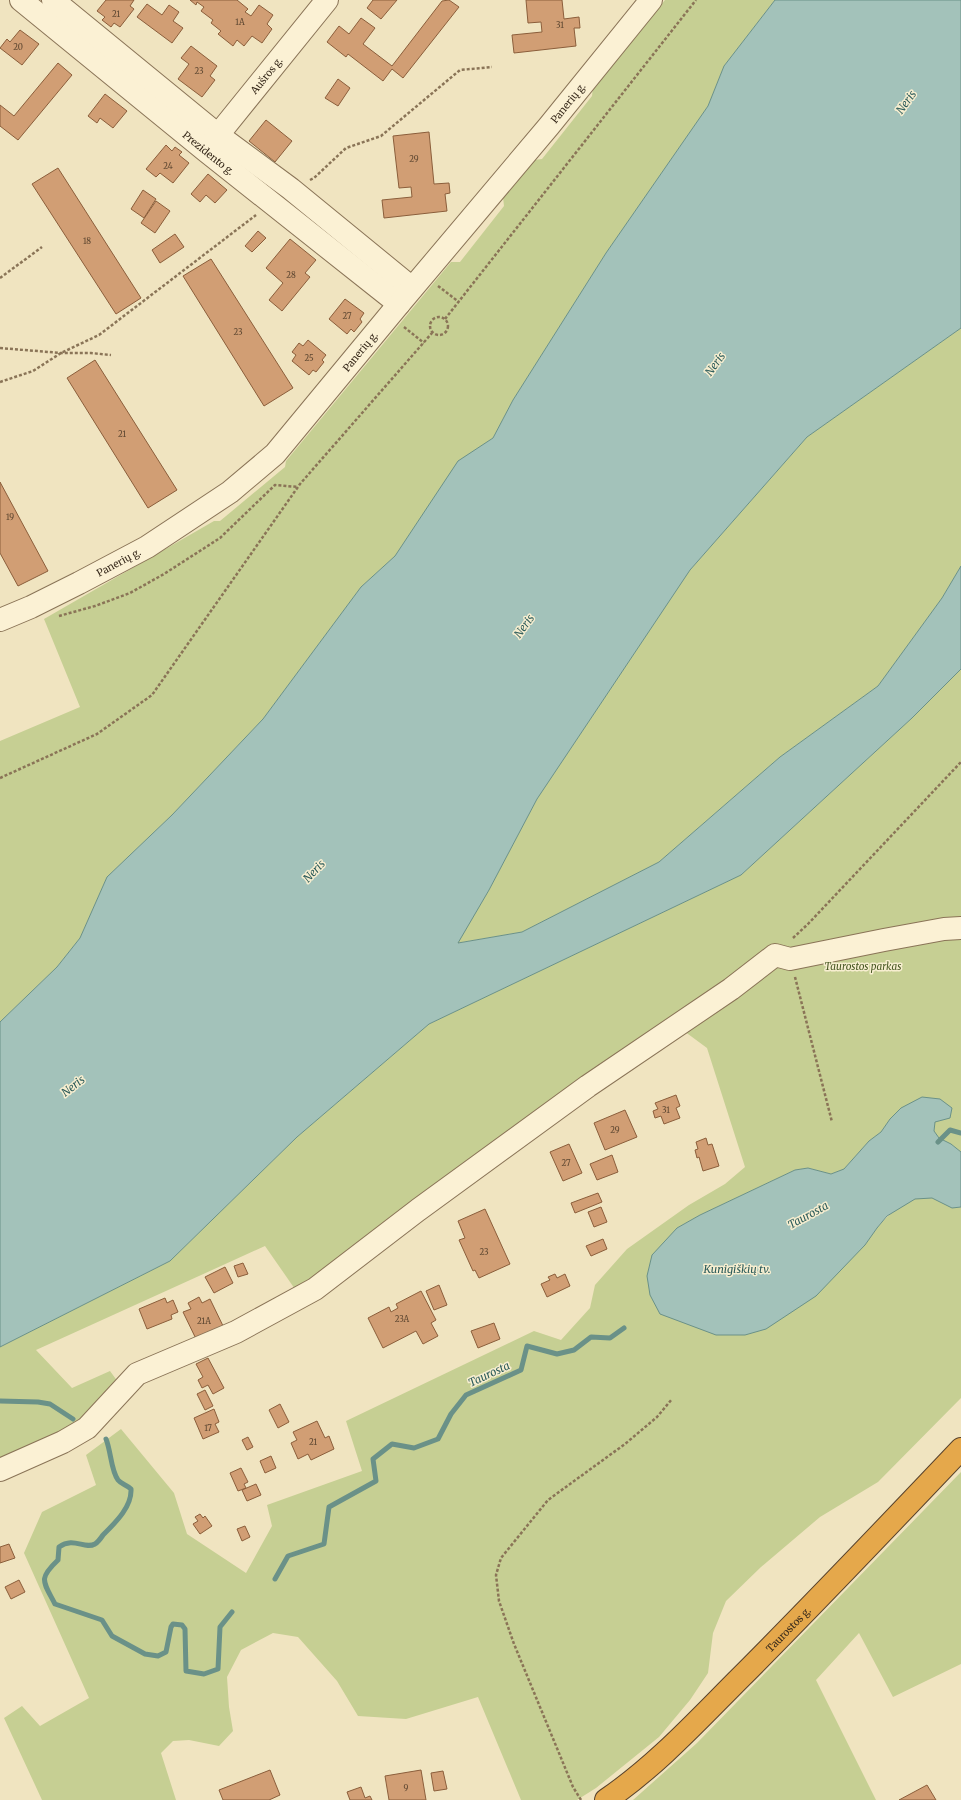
<svg xmlns="http://www.w3.org/2000/svg" width="961" height="1800" viewBox="0 0 961 1800" font-family="Merriweather,serif">
<style>
.green{fill:#c6cf93}
.water{fill:#a3c2ba;stroke:#6a9188}
.lines{fill:none;stroke-linecap:round;stroke-linejoin:round}
.stream{stroke:#6a9188;stroke-width:5}
.building{fill:#d19e74;stroke:#8b5e3b}
.minor-casing{stroke:#8a7457;stroke-width:24}
.highway-casing{stroke:#58422c;stroke-width:24}
.path{stroke:#8a7457;stroke-width:2.5;stroke-dasharray:3 2;stroke-linecap:butt}
.minor{stroke:#fbf1d4;stroke-width:22}
.highway{stroke:#e5a84b;stroke-width:22}
.labels{text-anchor:middle;dominant-baseline:central;stroke-width:3;stroke-linejoin:round;paint-order:stroke}
.number-label{font-size:8px;fill:#5f4832}
.street-label{font-size:10px;fill:#392b1c;stroke:#f7eed0}
.park-label{font-size:10px;font-style:italic;fill:#475722;stroke:#f7eed0}
.water-label{font-size:11px;font-style:italic;fill:#2a5a59;stroke:#f7eed0}
</style>
<rect width="100%" height="100%" fill="#f0e4c0"/>
<g class="green">
<path d="M665 0H775L724 66 708 106 606 253 513 400 493 438 458 462 395 556 361 587 263 719 172 815 107 877 80 938 57 967 0 1022V741L80 707 44 619 214 521H220L285 467 286 461 451 262H460L504 206 503 197 534 160 542 159 592 96 593 87Z"/>
<path d="M961 328V566L942 598 878 686 780 757 659 862 522 932 457 943 489 890 537 799 690 570 807 437Z"/>
<path d="M961 669V1152L951 1144 939 1139 934 1131 935 1122 944 1119H890L881 1132 869 1141 844 1169 831 1174 808 1168 795 1170 700 1215 677 1228 865 1245C878 1225 904 1192 932 1198 945 1201 946 1209 961 1207V1398L878 1482 820 1517 761 1567 726 1601 713 1633 708 1673 690 1700 659 1737 596 1788 577 1800H521L478 1697 406 1719 358 1716 337 1681 298 1637 273 1633 241 1650 227 1677 229 1707 233 1731 219 1746 189 1740 173 1741 161 1753 176 1800H42L4 1718 22 1706 40 1726 89 1698 24 1553 42 1512 96 1485 86 1455 121 1429 174 1493 187 1534 246 1573 272 1526 267 1505 362 1471 346 1421 534 1331 561 1340 590 1308 595 1285 627 1249 689 1205 725 1184 745 1167 707 1048 669 1020 596 1067 297 1292 265 1246 36 1350 72 1388 110 1371 118 1382 75 1428 0 1463V1347L170 1261 297 1137 429 1024 741 875 912 718Z"/>
<path d="M961 1472V1664L893 1697 859 1633 816 1680 876 1800H633L697 1743Z"/>
</g>
<g class="water">
<path d="M775 0H961V328L807 437 690 570 537 799 489 890 458 943 522 932 659 862 780 757 878 686 942 598 961 566V669L912 718 741 875 429 1024 297 1137 170 1261 0 1347V1022L57 967 80 938 107 877 172 815 263 719 361 587 395 556 458 461 493 438 513 400 606 253 708 106 724 66Z"/>
<path d="M922 1097 940 1099 952 1108 950 1118 935 1122 934 1131 939 1138 951 1144 961 1152V1207L952 1208 932 1198 915 1199 887 1216 877 1228 865 1245 816 1296 766 1329 745 1335H716L660 1314 650 1295 647 1276 652 1255 677 1228 700 1215 795 1170 808 1168 831 1174 844 1169 869 1141 881 1132 890 1119 901 1108Z"/>
</g>
<g class="lines">
<g class="stream">
<path d="M938 1142 950 1130 961 1133"/>
<path d="M0 1401 38 1402 50 1404 73 1419"/>
<path d="M106 1439C111 1451 111 1471 118 1480 121 1484 127 1485 131 1489 132 1507 115 1523 103 1535 101 1538 98 1542 95 1544 84 1550 74 1536 59 1547L58 1560C38 1579 43 1581 55 1604L102 1620 112 1636 145 1654 158 1656 166 1652 171 1627 173 1624 182 1625 185 1629 186 1671 204 1674 218 1669 220 1627 232 1612"/>
<path d="M275 1579 288 1556 324 1544 329 1507 376 1481 373 1459 392 1444 414 1448 438 1439 451 1414 466 1395 521 1370 527 1346 557 1354 574 1350 591 1337 610 1338 624 1328"/>
</g>
</g>
<g class="building">
<path d="M106 0H134L130 6 134 9 120 27 114 23 111 27 102 20 105 17 97 11Z"/>
<path d="M190 0H237L248 9 245 12 251 16 259 5 273 15 267 24 272 29 262 43 252 36 244 46 237 40 233 46 218 34 221 31 211 23 213 20 201 11 204 7 197 2 196 5Z"/>
<path d="M373 0H397L381 19 367 8Z"/>
<path d="M449 0 459 7 403 78 392 69 383 81 348 54 346 57 327 42 339 26 349 34 361 18 375 28 363 44 392 66 442 1Z"/>
<path d="M526 0H562L564 19 579 17 580 28H574L576 46 514 53 512 35 542 32 541 22 528 23Z"/>
<path d="M147 4 162 15 169 5 179 12 173 21 183 28 172 43 137 17Z"/>
<path d="M20 30 39 44 22 65 0 48 7 39 10 42Z"/>
<path d="M191 46 217 66 210 76 215 80 202 97 178 79 189 64 181 58Z"/>
<path d="M58 63 72 75 18 140 0 126V105L14 116Z"/>
<path d="M338 79 350 88 338 106 325 98Z"/>
<path d="M105 94 127 111 113 128 100 118 97 123 88 116Z"/>
<path d="M266 120 292 141 275 162 249 141Z"/>
<path d="M429 132 434 184 449 183 450 193 445 194 447 211 384 218 382 200 412 197 411 187 399 188 393 136Z"/>
<path d="M166 145 172 151 175 147 182 152 179 155 189 163 173 183 160 173 156 177 146 169Z"/>
<path d="M58 168 141 298 116 314 32 184Z"/>
<path d="M208 174 227 190 215 203 206 195 200 202 191 194Z"/>
<path d="M143 190 156 199 144 218 131 209Z"/>
<path d="M156 201 170 211 155 233 141 223Z"/>
<path d="M258 231 266 238 252 252 245 246Z"/>
<path d="M175 234 184 247 160 263 152 250Z"/>
<path d="M290 239 316 260 305 273 310 277 282 311 269 300 283 283 266 268Z"/>
<path d="M211 259 293 388 264 406 183 276Z"/>
<path d="M345 299 364 313 360 319 362 322 354 332 351 329 347 334 329 319Z"/>
<path d="M308 340 326 355 322 360 324 362 316 372 313 370 309 375 292 361 296 355 292 352 299 343 303 346Z"/>
<path d="M95 360 177 490 148 508 67 378Z"/>
<path d="M0 482 48 571 18 586 0 553Z"/>
<path d="M676 1095 680 1106 676 1108 680 1118 664 1124 661 1116 655 1118 653 1111 658 1109 655 1103Z"/>
<path d="M625 1110 637 1137 605 1150 594 1123Z"/>
<path d="M706 1138 708 1145 712 1144 719 1166 703 1171 699 1157 697 1158 695 1150 698 1149 696 1142Z"/>
<path d="M569 1144 582 1173 563 1181 550 1152Z"/>
<path d="M612 1155 618 1172 597 1180 590 1164Z"/>
<path d="M598 1193 602 1202 575 1213 571 1203Z"/>
<path d="M601 1207 607 1222 594 1227 588 1212Z"/>
<path d="M485 1209 510 1264 479 1278 475 1270 473 1271 459 1240 465 1238 458 1221Z"/>
<path d="M603 1239 607 1249 591 1256 586 1246Z"/>
<path d="M243 1263 248 1274 238 1277 234 1266Z"/>
<path d="M225 1267 233 1283 214 1293 205 1277Z"/>
<path d="M555 1274 557 1278 565 1274 570 1286 547 1297 541 1284 550 1280 548 1277Z"/>
<path d="M439 1285 447 1305 434 1310 426 1291Z"/>
<path d="M421 1291 436 1320 431 1323 438 1336 423 1344 416 1331 383 1348 368 1318 389 1307 391 1312 398 1308 396 1304Z"/>
<path d="M199 1297 202 1303 210 1299 225 1330 198 1343 183 1312 191 1309 188 1303Z"/>
<path d="M165 1298 167 1303 173 1300 178 1312 171 1315 172 1319 147 1329 139 1309Z"/>
<path d="M494 1323 500 1339 478 1348 471 1331Z"/>
<path d="M208 1358 224 1388 213 1394 208 1385 202 1388 198 1380 203 1377 196 1364Z"/>
<path d="M205 1390 213 1406 205 1410 197 1394Z"/>
<path d="M280 1404 289 1422 278 1428 269 1410Z"/>
<path d="M214 1409 219 1422 215 1424 219 1432 203 1439 194 1418Z"/>
<path d="M317 1421 325 1438 329 1436 334 1449 311 1460 308 1454 298 1459 291 1443 297 1440 293 1432Z"/>
<path d="M248 1437 253 1447 247 1450 242 1440Z"/>
<path d="M271 1456 276 1468 265 1473 260 1461Z"/>
<path d="M241 1468 248 1482 244 1484 246 1488 238 1491 230 1473Z"/>
<path d="M256 1484 261 1495 247 1501 242 1490Z"/>
<path d="M200 1514 203 1518 205 1516 212 1526 200 1534 193 1524 198 1521 195 1517Z"/>
<path d="M245 1526 250 1537 242 1541 237 1529Z"/>
<path d="M9 1544 15 1558 0 1563V1547Z"/>
<path d="M19 1580 25 1592 11 1599 5 1587Z"/>
<path d="M270 1770 280 1795 269 1800H223L219 1790Z"/>
<path d="M421 1770 426 1800H389L385 1776Z"/>
<path d="M443 1771 447 1789 434 1791 431 1773Z"/>
<path d="M927 1785 936 1800H899Z"/>
<path d="M361 1787 365 1798 370 1796 372 1800H350L347 1792Z"/>
</g>
<g class="lines">
<g class="minor-casing">
<g id="minor">
<path id="s1" d="M21 0 206 151 399 304"/>
<path d="M53 0 218 135 291 189 412 288"/>
<path id="s2" d="M209 146 327 0"/>
<path id="s3" d="M0 620 31 607 79 583 147 547 230 492 275 454 399 304 549 126 651 0"/>
<path d="M0 1470 63 1442 87 1428 137 1374 236 1332 315 1289 418 1210 588 1086 731 989 775 955 790 959 884 940 944 929 961 928"/>
</g>
</g>
<g class="highway-casing">
<g id="highway">
<path id="s4" d="M606 1800C656 1766 698 1720 740 1678 815 1603 888 1526 961 1449"/>
</g>
</g>
<g class="path">
<path d="M310 180 314 178 346 148 381 136 460 70 492 67"/>
<path d="M0 278 42 247"/>
<path d="M438 286 459 302"/>
<circle cx="439" cy="326" r="9"/>
<path d="M445 319 696 0"/>
<path d="M404 327 424 343"/>
<path d="M0 348 61 353H91L111 355"/>
<path d="M0 382 33 371 61 353 99 335 256 215"/>
<path d="M59 616 95 606 130 593 164 574 220 538 275 485 298 487"/>
<path d="M0 778 97 734 152 695 300 484 432 333"/>
<path d="M793 938 808 924 961 762"/>
<path d="M795 977 832 1122"/>
<path d="M581 1800 573 1787 514 1644 499 1601 496 1575 501 1558 548 1500 625 1444 657 1417 672 1399"/>
</g>
<use href="#minor" class="minor"/>
<use href="#highway" class="highway"/>
</g>
<g class="labels">
<g class="number-label">
<text x="116" y="14">21</text>
<text x="240" y="22">1A</text>
<text x="560" y="25">31</text>
<text x="18" y="47">20</text>
<text x="199" y="71">23</text>
<text x="414" y="159">29</text>
<text x="168" y="166">24</text>
<text x="87" y="241">18</text>
<text x="291" y="275">28</text>
<text x="347" y="316">27</text>
<text x="238" y="332">23</text>
<text x="309" y="358">25</text>
<text x="122" y="434">21</text>
<text x="10" y="517">19</text>
<text x="666" y="1110">31</text>
<text x="615" y="1130">29</text>
<text x="566" y="1163">27</text>
<text x="484" y="1252">23</text>
<text x="402" y="1319">23A</text>
<text x="204" y="1321">21A</text>
<text x="208" y="1428">17</text>
<text x="313" y="1442">21</text>
<text x="406" y="1788">9</text>
</g>
<g class="street-label">
<text stroke="none"><textPath href="#s2" startOffset="91">Aušros g.</textPath></text>
<text stroke="none"><textPath href="#s3" startOffset="780">Panerių g.</textPath></text>
<text stroke="none"><textPath href="#s1" startOffset="242">Prezidento g.</textPath></text>
<text stroke="none"><textPath href="#s3" startOffset="456">Panerių g.</textPath></text>
<text stroke="none"><textPath href="#s3" startOffset="132">Panerių g.</textPath></text>
<text stroke="none"><textPath href="#s4" startOffset="250">Taurostos g.</textPath></text>
</g>
<g class="park-label">
<text x="863" y="966">Taurostos parkas</text>
</g>
<g class="water-label">
<text transform="translate(906 102) rotate(-54)">Neris</text>
<text transform="translate(715 364) rotate(-54)">Neris</text>
<text transform="translate(524 626) rotate(-54)">Neris</text>
<text transform="translate(314 871) rotate(-46)">Neris</text>
<text transform="translate(73 1086) rotate(-38)">Neris</text>
<text transform="translate(808 1215) rotate(-29)">Taurosta</text>
<text x="737" y="1269">Kunigiškių tv.</text>
<text transform="translate(489 1374) rotate(-25)">Taurosta</text>
</g>
</g>
</svg>
